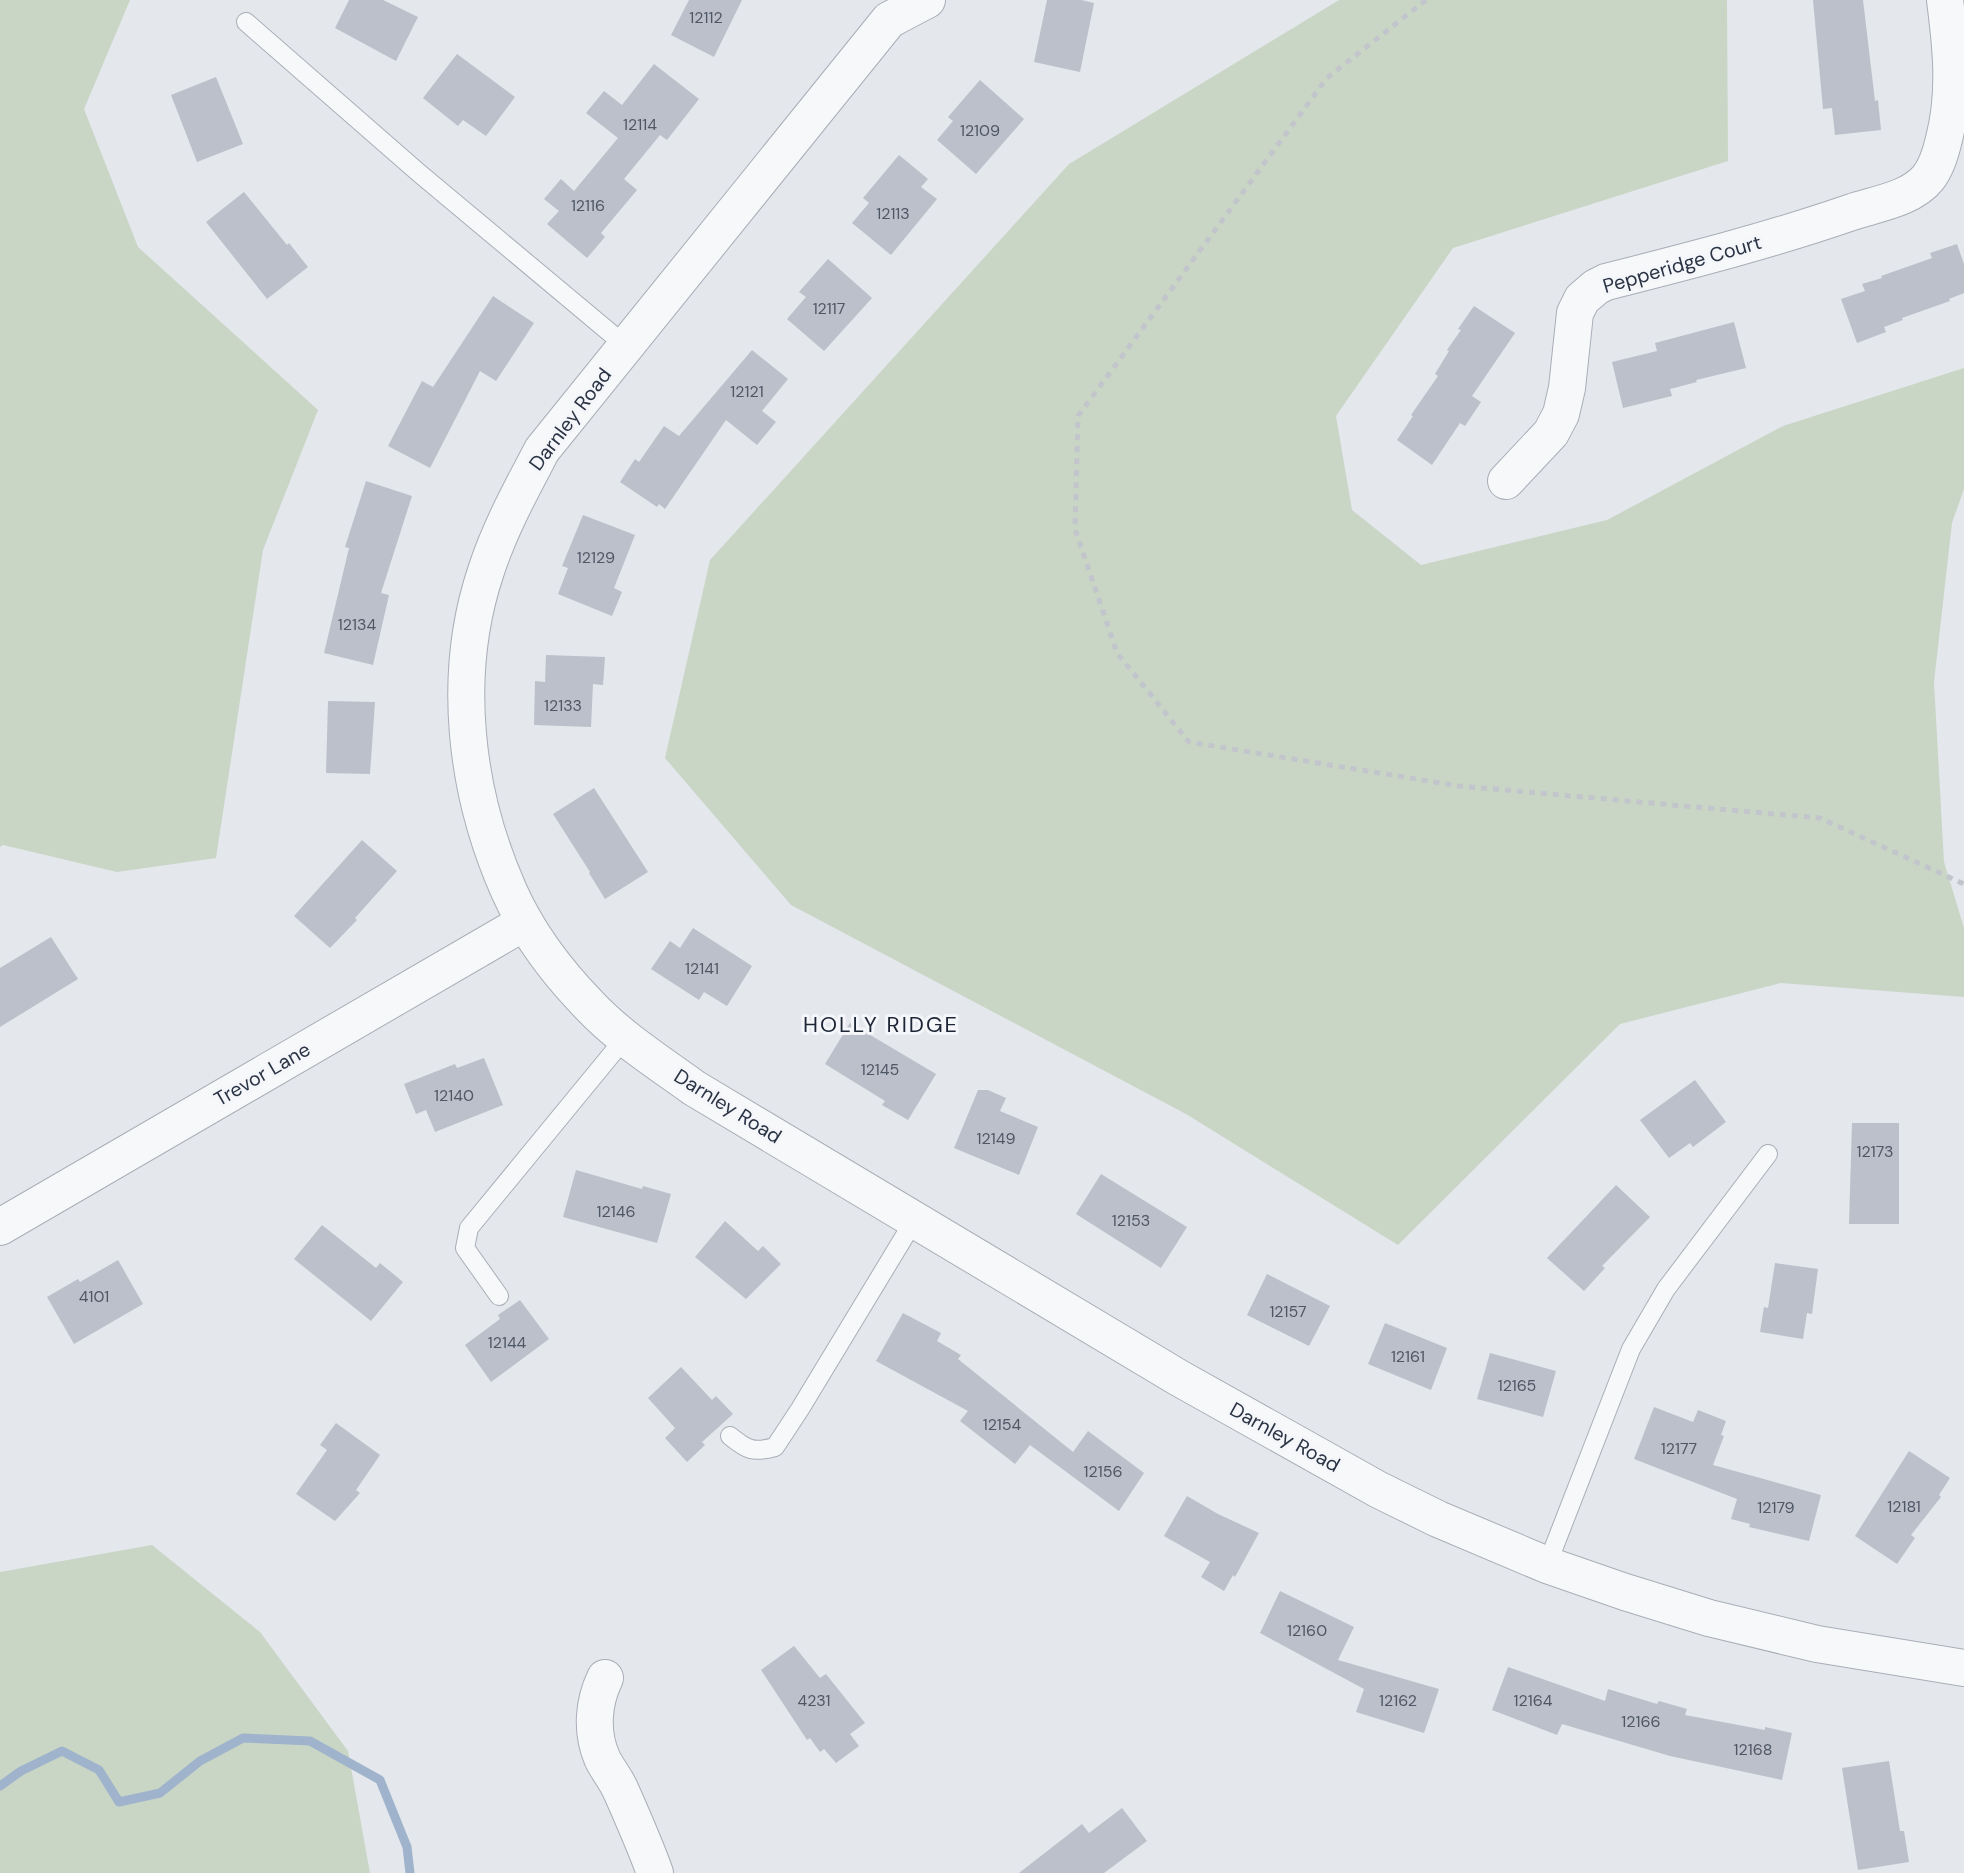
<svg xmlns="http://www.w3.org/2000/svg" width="1964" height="1873" viewBox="0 0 1964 1873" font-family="'DM Sans',sans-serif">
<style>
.green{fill:#c9d6c5}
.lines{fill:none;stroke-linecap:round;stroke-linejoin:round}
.stream{stroke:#9fb4cc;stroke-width:9}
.building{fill:#bbc0ca}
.lane-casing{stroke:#a9aeb7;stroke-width:20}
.street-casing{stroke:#a9aeb7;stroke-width:38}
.path{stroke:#c2c5cb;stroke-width:5;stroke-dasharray:6 6;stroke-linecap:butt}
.lane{stroke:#f7f8fa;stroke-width:18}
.street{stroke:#f7f8fa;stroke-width:36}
.labels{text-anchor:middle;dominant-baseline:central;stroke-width:6;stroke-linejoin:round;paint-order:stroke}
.number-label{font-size:16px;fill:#4f5766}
.street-label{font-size:20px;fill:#2b3445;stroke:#f4f6f9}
.neighbourhood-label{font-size:22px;letter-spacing:2px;fill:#1d2536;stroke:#f4f6f9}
</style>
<rect width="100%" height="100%" fill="#e4e7ec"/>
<g class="green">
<path d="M0 0H130L84 109 138 247 318 410 263 550 216 858 117 872 3 845 0 847Z"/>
<path d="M1339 0H1727L1728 161 1453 248 1336 416 1352 510 1421 565 1607 520 1783 426 1964 368V489L1952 523 1934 682 1944 862 1964 928V997L1781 983 1620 1024 1398 1245 1186 1114 791 905 665 758 710 560 1069 164Z"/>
<path d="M152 1545 260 1632 348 1751 370 1873H0V1572Z"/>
</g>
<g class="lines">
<path class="stream" d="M0 1786 21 1771 62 1751 99 1770 119 1802 160 1793 200 1761 243 1738 310 1741 380 1780 407 1847 410 1873"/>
</g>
<g class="building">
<path d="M349 0H383L418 17 396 61 335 28Z"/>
<path d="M689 0H742L714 57 671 35Z"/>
<path d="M1047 0H1081L1094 3 1080 72 1034 62Z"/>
<path d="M1813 0H1863L1875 101 1878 100 1881 130 1835 135 1832 108 1823 109Z"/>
<path d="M457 54 515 97 486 136 463 120 458 126 423 98Z"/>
<path d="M654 64 699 99 667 140 660 135 624 179 637 190 601 233 605 237 587 258 547 224 559 211 544 199 561 179 574 191 618 138 586 113 604 91 622 105Z"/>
<path d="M216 77 243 144 197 162 171 95Z"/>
<path d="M980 80 1024 119 976 174 937 140 953 121 948 117Z"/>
<path d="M899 155 928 179 921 187 937 199 891 255 852 223 869 203 863 198Z"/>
<path d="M244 192 287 245 289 243 308 267 267 299 206 222Z"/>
<path d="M1957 244 1964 264V293L1949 299 1950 301 1902 318 1903 320 1884 327 1886 332 1857 343 1841 299 1865 291 1862 284 1882 278 1881 276 1932 258 1930 253Z"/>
<path d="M828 259 872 298 824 351 787 319 806 297 799 292Z"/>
<path d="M493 296 534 323 496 381 480 371 430 468 388 446 422 381 433 387Z"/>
<path d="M1474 306 1515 333 1472 396 1481 402 1465 426 1460 423 1432 465 1397 440 1413 416 1411 415 1438 376 1435 374 1449 351 1447 350 1461 330 1458 329Z"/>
<path d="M1734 322 1746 368 1696 380 1697 382 1670 389 1672 396 1623 408 1612 362 1657 351 1655 343Z"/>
<path d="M752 350 788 379 762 411 776 422 757 445 726 420 665 509 659 504 657 507 620 482 635 459 639 462 664 426 679 436Z"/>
<path d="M366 481 412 496 381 593 389 595 373 665 324 653 349 548 345 547Z"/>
<path d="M583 515 635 535 614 588 622 592 612 616 558 594 568 568 562 566Z"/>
<path d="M546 655 605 657 603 685 593 684 591 727 534 725 535 681 545 682Z"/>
<path d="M328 701 375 702 370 774 326 773Z"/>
<path d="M594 788 648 872 605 899 589 873 590 872 553 814Z"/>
<path d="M362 840 397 871 355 918 357 920 330 948 294 916Z"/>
<path d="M693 928 752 966 727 1006 704 992 699 1000 651 969 670 941 680 948Z"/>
<path d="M51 937 78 979 0 1027V968Z"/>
<path d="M850 1023 936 1074 908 1120 882 1105 885 1101 825 1064Z"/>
<path d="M484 1058 503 1105 435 1132 426 1110 416 1114 404 1084 455 1064 457 1068Z"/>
<path d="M1695 1080 1726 1122 1693 1147 1690 1143 1669 1158 1640 1120Z"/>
<path d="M978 1090H988L1006 1098 1000 1111 1038 1127 1019 1175 954 1148Z"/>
<path d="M1852 1123H1899V1224H1849Z"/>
<path d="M576 1170 642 1189 643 1186 671 1194 657 1243 563 1217Z"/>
<path d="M1101 1174 1187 1227 1161 1268 1076 1214Z"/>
<path d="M1616 1185 1650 1217 1602 1266 1605 1268 1584 1291 1547 1258Z"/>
<path d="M725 1221 758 1251 763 1246 781 1264 746 1299 695 1257Z"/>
<path d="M322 1225 376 1268 380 1263 403 1282 371 1321 294 1259Z"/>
<path d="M118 1260 143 1304 74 1344 47 1297 78 1279 80 1282Z"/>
<path d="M1775 1263 1818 1269 1812 1314 1807 1313 1803 1339 1760 1332 1764 1307 1768 1308Z"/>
<path d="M1267 1274 1330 1306 1309 1346 1247 1315Z"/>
<path d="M520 1300 549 1339 491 1382 465 1345 500 1319 498 1315Z"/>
<path d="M903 1313 941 1333 937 1341 961 1355 958 1359 1073 1452 1088 1431 1144 1473 1119 1511 1030 1445 1015 1464 960 1421 968 1411 876 1361Z"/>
<path d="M1385 1323 1447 1348 1431 1390 1368 1364Z"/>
<path d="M1490 1353 1556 1371 1543 1417 1477 1399Z"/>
<path d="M681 1367 712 1400 716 1396 733 1414 702 1442 705 1445 687 1462 665 1438 675 1428 648 1398Z"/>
<path d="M1654 1407 1693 1422 1698 1410 1726 1421 1721 1435 1724 1436 1713 1465 1821 1495 1809 1541 1749 1527 1750 1524 1731 1519 1737 1499 1634 1459Z"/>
<path d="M336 1423 380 1455 356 1490 360 1493 335 1521 296 1494 327 1450 320 1445Z"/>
<path d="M1909 1451 1950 1478 1939 1495 1941 1497 1911 1535 1915 1538 1897 1564 1855 1536Z"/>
<path d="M1187 1496 1218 1514 1259 1533 1235 1577 1233 1575 1224 1591 1201 1577 1210 1562 1164 1536Z"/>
<path d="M1280 1591 1354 1627 1338 1660 1439 1689 1424 1733 1356 1712 1364 1689 1260 1633Z"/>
<path d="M794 1646 820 1678 826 1674 865 1723 850 1734 859 1746 836 1763 824 1749 820 1752 810 1738 807 1740 761 1670Z"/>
<path d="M1508 1667 1605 1701 1608 1689 1657 1704 1659 1701 1687 1709 1685 1715 1765 1730V1727L1792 1733 1782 1780 1670 1756 1562 1724 1557 1735 1492 1710Z"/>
<path d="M1889 1761 1900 1831H1904L1909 1862 1858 1870 1842 1768Z"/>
<path d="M1122 1808 1147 1841 1104 1873H1019L1082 1824 1089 1833Z"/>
</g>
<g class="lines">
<g class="lane-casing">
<g id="lane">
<path d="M246 22 419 173 626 346"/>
<path d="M499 1296 465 1248 469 1228 625 1038"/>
<path d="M730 1436C747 1450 753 1453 775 1447L800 1409 915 1219"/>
<path d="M1547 1565 1631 1349 1666 1289 1768 1154"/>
</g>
</g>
<g class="street-casing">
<g id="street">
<path d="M927 0 889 20 542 450C521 490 500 528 486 571 451 675 465 792 509 891 528 934 557 972 589 1005 619 1037 658 1062 694 1088L1179 1378 1379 1490 1438 1519 1547 1565 1625 1592 1709 1618 1817 1644 1964 1668"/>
<path d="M1506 481 1551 433 1561 414 1567 388 1575 313 1582 299 1596 287 1606 282C1689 261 1771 240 1852 212 1876 204 1911 199 1928 178 1937 167 1941 152 1944 139 1956 92 1951 47 1945 0"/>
<path d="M0 1227 525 922"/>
<path d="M605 1678C593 1703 591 1732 602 1758 607 1769 616 1779 621 1791 633 1818 645 1845 655 1873"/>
</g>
</g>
<path class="path" d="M1426 0 1327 78 1078 416 1075 529 1117 653 1189 742 1459 786 1820 818 1964 884"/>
<use href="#lane" class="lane"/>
<use href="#street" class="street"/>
</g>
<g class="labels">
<g class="number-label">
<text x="706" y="17">12112</text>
<text x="640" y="124">12114</text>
<text x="980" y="130">12109</text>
<text x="588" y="205">12116</text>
<text x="893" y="213">12113</text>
<text x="829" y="308">12117</text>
<text x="747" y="391">12121</text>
<text x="596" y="557">12129</text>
<text x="357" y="624">12134</text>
<text x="563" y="705">12133</text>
<text x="702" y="968">12141</text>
<text x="880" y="1069">12145</text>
<text x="454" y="1095">12140</text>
<text x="996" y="1138">12149</text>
<text x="1875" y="1151">12173</text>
<text x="616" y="1211">12146</text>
<text x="1131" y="1220">12153</text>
<text x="94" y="1296">4101</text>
<text x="1288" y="1311">12157</text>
<text x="507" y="1342">12144</text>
<text x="1408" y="1356">12161</text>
<text x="1517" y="1385">12165</text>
<text x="1002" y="1424">12154</text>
<text x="1679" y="1448">12177</text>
<text x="1103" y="1471">12156</text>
<text x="1904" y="1506">12181</text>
<text x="1776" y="1507">12179</text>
<text x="1307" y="1630">12160</text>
<text x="814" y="1700">4231</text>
<text x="1398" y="1700">12162</text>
<text x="1533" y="1700">12164</text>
<text x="1641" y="1721">12166</text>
<text x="1753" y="1749">12168</text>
</g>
<g class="street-label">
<text transform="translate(1682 264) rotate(-16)">Pepperidge Court</text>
<text transform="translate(570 419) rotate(-53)">Darnley Road</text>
<text transform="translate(262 1074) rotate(-30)">Trevor Lane</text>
<text transform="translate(728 1106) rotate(32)">Darnley Road</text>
<text transform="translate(1285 1437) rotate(29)">Darnley Road</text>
</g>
<g class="neighbourhood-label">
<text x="881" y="1024">HOLLY RIDGE</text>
</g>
</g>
</svg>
